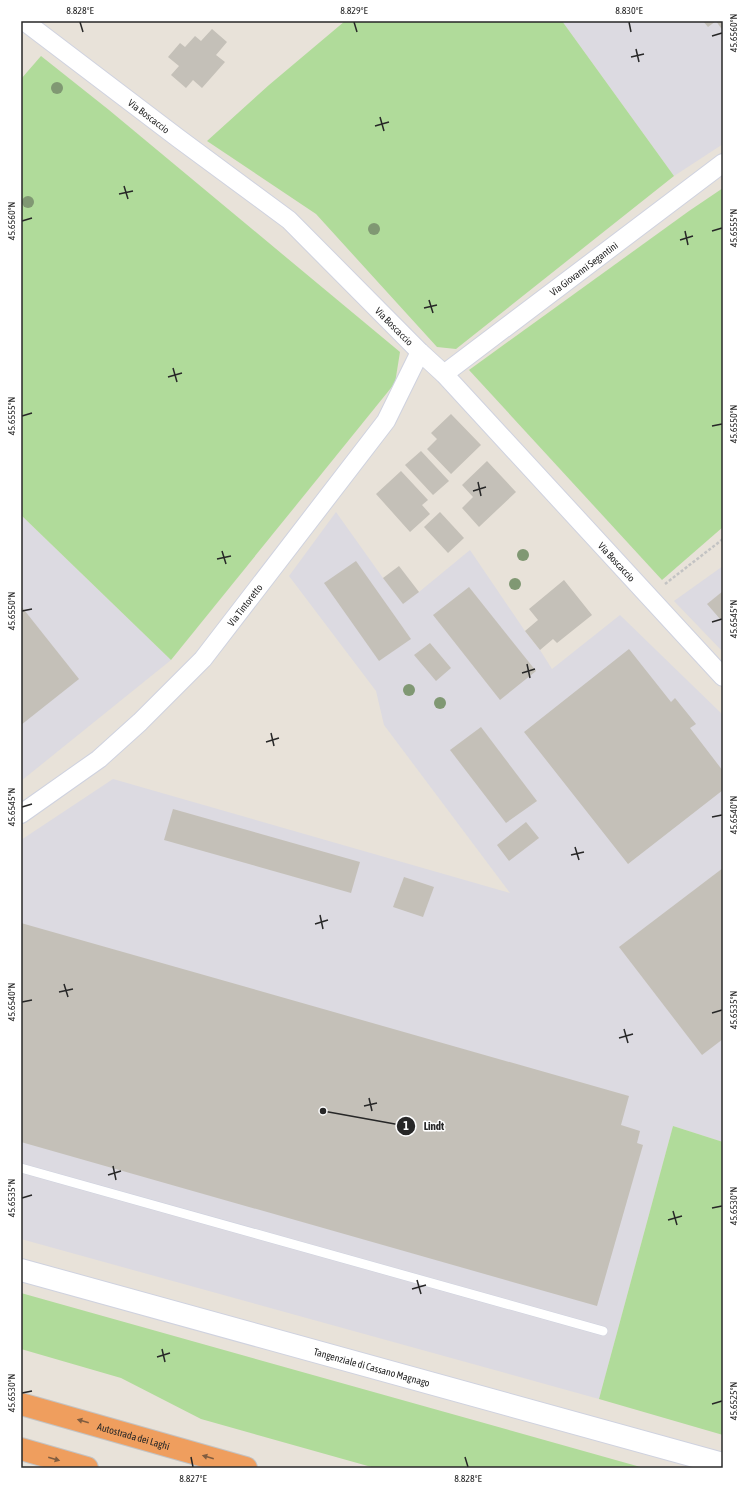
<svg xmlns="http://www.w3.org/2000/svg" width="744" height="1489" viewBox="0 0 744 1489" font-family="'Asap Condensed',sans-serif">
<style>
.industrial{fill:#dcdae1}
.green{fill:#b0db9a}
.building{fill:#c4c0b8}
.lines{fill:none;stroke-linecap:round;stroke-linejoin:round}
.service-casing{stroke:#cfd2df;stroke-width:10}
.minor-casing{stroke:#cfd2df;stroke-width:20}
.tertiary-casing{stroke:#cfd2df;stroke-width:24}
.motorway-casing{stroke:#c3c3c3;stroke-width:24}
.path{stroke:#c3c3c3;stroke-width:2.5;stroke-dasharray:3 2;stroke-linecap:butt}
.service{stroke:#fff;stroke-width:9}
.minor{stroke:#fff;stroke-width:18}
.tertiary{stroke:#fff;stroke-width:22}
.motorway{stroke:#ef9e5e;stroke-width:22}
.tree{fill:#809873}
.oneway{fill:#815d40}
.ticks{fill:none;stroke:#272727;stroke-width:1.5}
.labels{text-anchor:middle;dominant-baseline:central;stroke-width:3;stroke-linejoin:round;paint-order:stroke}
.street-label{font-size:10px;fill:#272727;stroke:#fff}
.leader{fill:none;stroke:#272727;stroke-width:1.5}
.callout-dot{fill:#272727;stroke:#fff;stroke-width:1.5}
.mark-label{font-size:12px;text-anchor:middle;font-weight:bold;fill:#fff}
.callout-label{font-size:11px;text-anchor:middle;font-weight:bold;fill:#272727;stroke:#fff;stroke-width:3;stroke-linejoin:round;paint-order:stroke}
.neatline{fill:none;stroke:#272727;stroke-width:1.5}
.ticks-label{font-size:10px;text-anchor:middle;fill:#272727}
</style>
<rect width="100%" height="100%" fill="#e8e2d9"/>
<g class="industrial">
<path d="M562 21H723V144L674 176Z"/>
<path d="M336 512 383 578 419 592 470 550 525 631 540 650 552 669 620 615 723 715V1142L673 1126 599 1399 21 1239V840L113 779 510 893 384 725 376 691 289 576Z"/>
<path d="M21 515 171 660 21 781Z"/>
<path d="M723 566V652L674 601Z"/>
</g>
<g class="green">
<path d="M345 21H562L674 176 456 349 437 347 316 214 207 141 269 85Z"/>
<path d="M41 56 109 110 400 352 395 383 171 660 21 515V79Z"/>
<path d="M723 188V527L662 580 469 370 689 211Z"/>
<path d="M673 1126 723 1142V1435L599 1399Z"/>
<path d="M21 1293 644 1468H375L201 1419 121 1378 21 1349Z"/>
</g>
<g class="building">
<path d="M703 21H723V31L716 21 708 27Z"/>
<path d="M212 29 227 42 216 55 225 62 202 88 193 80 186 88 171 75 179 66 168 57 180 43 185 47 195 36 201 41Z"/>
<path d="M451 414 481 445 451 474 427 449 437 439 431 433Z"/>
<path d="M421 451 449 481 433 495 405 465Z"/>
<path d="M487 461 516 492 479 527 462 508 473 497 462 485Z"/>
<path d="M401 471 428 500 422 505 430 514 410 532 376 494Z"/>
<path d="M440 512 464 538 448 553 424 527Z"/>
<path d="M356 561 411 639 379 661 324 583Z"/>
<path d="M399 566 419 592 403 604 383 578Z"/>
<path d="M564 580 592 615 557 643 553 639 540 650 525 631 538 620 529 609Z"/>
<path d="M469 587 536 671 500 700 433 615Z"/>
<path d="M723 591V617L720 619 707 604Z"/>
<path d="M21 606 79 679 21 725Z"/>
<path d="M430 643 451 668 436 681 414 655Z"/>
<path d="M629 649 671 702 675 698 696 724 690 728 723 771V790L628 864 524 732Z"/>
<path d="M481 727 537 801 506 823 450 750Z"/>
<path d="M173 809 360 862 351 893 164 840Z"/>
<path d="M526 822 539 838 509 861 497 845Z"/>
<path d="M723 868V1039L702 1055 619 947Z"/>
<path d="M404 877 434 887 423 917 393 907Z"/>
<path d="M21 923 629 1096 621 1125 640 1131 637 1143 643 1145 597 1306 21 1142Z"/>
</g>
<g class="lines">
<g class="service-casing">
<path id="service" d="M21 1168 603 1331"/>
</g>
<g class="minor-casing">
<g id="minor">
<path id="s1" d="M24 21 178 138 289 220 420 352 444 374 723 677"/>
<path id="s2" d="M444 374 723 163"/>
<path id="s3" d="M21 814 99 759 140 722 203 659 386 421 420 352"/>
</g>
</g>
<g class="tertiary-casing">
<g id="tertiary">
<path id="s4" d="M21 1270 723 1464"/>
</g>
</g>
<g class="motorway-casing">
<g id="motorway">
<path id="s5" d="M21 1404 246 1468"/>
<path d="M21 1449 87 1468"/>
</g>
</g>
<path class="path" d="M665 584 723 539"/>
<use href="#service" class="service"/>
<use href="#minor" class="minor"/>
<use href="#tertiary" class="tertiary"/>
<use href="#motorway" class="motorway"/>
</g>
<g class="tree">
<circle cx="57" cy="88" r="6"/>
<circle cx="28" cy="202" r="6"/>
<circle cx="374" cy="229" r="6"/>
<circle cx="523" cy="555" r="6"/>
<circle cx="515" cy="584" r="6"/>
<circle cx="409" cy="690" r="6"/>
<circle cx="440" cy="703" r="6"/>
</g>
<defs><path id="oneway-solid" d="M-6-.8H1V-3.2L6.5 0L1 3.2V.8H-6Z"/></defs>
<g class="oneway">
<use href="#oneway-solid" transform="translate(83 1421) rotate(-164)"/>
<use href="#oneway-solid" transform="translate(208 1457) rotate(-164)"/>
<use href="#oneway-solid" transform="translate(54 1459) rotate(16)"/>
</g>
<path class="ticks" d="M80 22 83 32M354 22 357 32M629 22 631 32M712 36 722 33M636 49 639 62M631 57 644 54M380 117 384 131M375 126 389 122M124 186 128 199M119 194 133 191M22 221 32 218M685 231 688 245M712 231 722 228M680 240 693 236M429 300 433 313M424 308 437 305M173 368 177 382M168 377 182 373M22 416 32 413M712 426 722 424M478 482 481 496M473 491 486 487M222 551 226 564M217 559 231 556M22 611 32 609M712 622 722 619M527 664 530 678M522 673 535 669M271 733 274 746M266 742 279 738M22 807 32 804M712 817 722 815M575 847 579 860M571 855 584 852M320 915 323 929M315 924 328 920M64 984 68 997M59 992 73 989M22 1002 32 1000M712 1013 722 1010M624 1029 628 1043M619 1038 633 1034M369 1098 372 1111M364 1106 377 1103M113 1166 116 1180M108 1175 121 1171M22 1198 32 1195M712 1208 722 1206M673 1211 677 1225M668 1220 682 1216M417 1280 421 1294M412 1289 426 1285M162 1349 165 1362M157 1357 170 1353M22 1393 32 1391M712 1404 722 1401M191 1457 193 1467M465 1457 468 1467"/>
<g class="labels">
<g class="street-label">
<text stroke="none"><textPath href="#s1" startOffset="157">Via Boscaccio</textPath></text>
<text stroke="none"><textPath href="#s2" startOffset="175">Via Giovanni Segantini</textPath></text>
<text stroke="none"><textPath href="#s1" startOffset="481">Via Boscaccio</textPath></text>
<text stroke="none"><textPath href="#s1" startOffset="805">Via Boscaccio</textPath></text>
<text stroke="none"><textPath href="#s3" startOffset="308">Via Tintoretto</textPath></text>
<text stroke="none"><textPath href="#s4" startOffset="364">Tangenziale di Cassano Magnago</textPath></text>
<text stroke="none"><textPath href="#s5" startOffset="117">Autostrada dei Laghi</textPath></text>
</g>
</g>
<path class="leader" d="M323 1111L406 1126"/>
<g class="callout-dot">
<circle cx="323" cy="1111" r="4"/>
<circle cx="406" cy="1126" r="10"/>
</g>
<g class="mark-label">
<text x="406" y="1130">1</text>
</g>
<g class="callout-label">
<text x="434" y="1130">Lindt</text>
</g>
<rect width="744" height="1489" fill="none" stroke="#ffffff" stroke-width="44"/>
<rect x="22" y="22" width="700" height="1445" class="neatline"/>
<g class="ticks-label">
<text x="80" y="14">8.828°E</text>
<text x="354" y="14">8.829°E</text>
<text x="629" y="14">8.830°E</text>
<text transform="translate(733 33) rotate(-90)" y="4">45.6560°N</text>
<text transform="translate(11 221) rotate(-90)" y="4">45.6560°N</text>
<text transform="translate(733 228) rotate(-90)" y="4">45.6555°N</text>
<text transform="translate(11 416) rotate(-90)" y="4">45.6555°N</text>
<text transform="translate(733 424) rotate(-90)" y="4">45.6550°N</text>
<text transform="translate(11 611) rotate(-90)" y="4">45.6550°N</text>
<text transform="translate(733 619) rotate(-90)" y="4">45.6545°N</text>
<text transform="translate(11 807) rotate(-90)" y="4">45.6545°N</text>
<text transform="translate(733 815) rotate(-90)" y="4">45.6540°N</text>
<text transform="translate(11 1002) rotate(-90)" y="4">45.6540°N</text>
<text transform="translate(733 1010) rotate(-90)" y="4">45.6535°N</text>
<text transform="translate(11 1198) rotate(-90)" y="4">45.6535°N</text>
<text transform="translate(733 1206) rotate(-90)" y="4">45.6530°N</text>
<text transform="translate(11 1393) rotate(-90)" y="4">45.6530°N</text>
<text transform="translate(733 1401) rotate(-90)" y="4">45.6525°N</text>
<text x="193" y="1482">8.827°E</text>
<text x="468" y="1482">8.828°E</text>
</g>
</svg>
